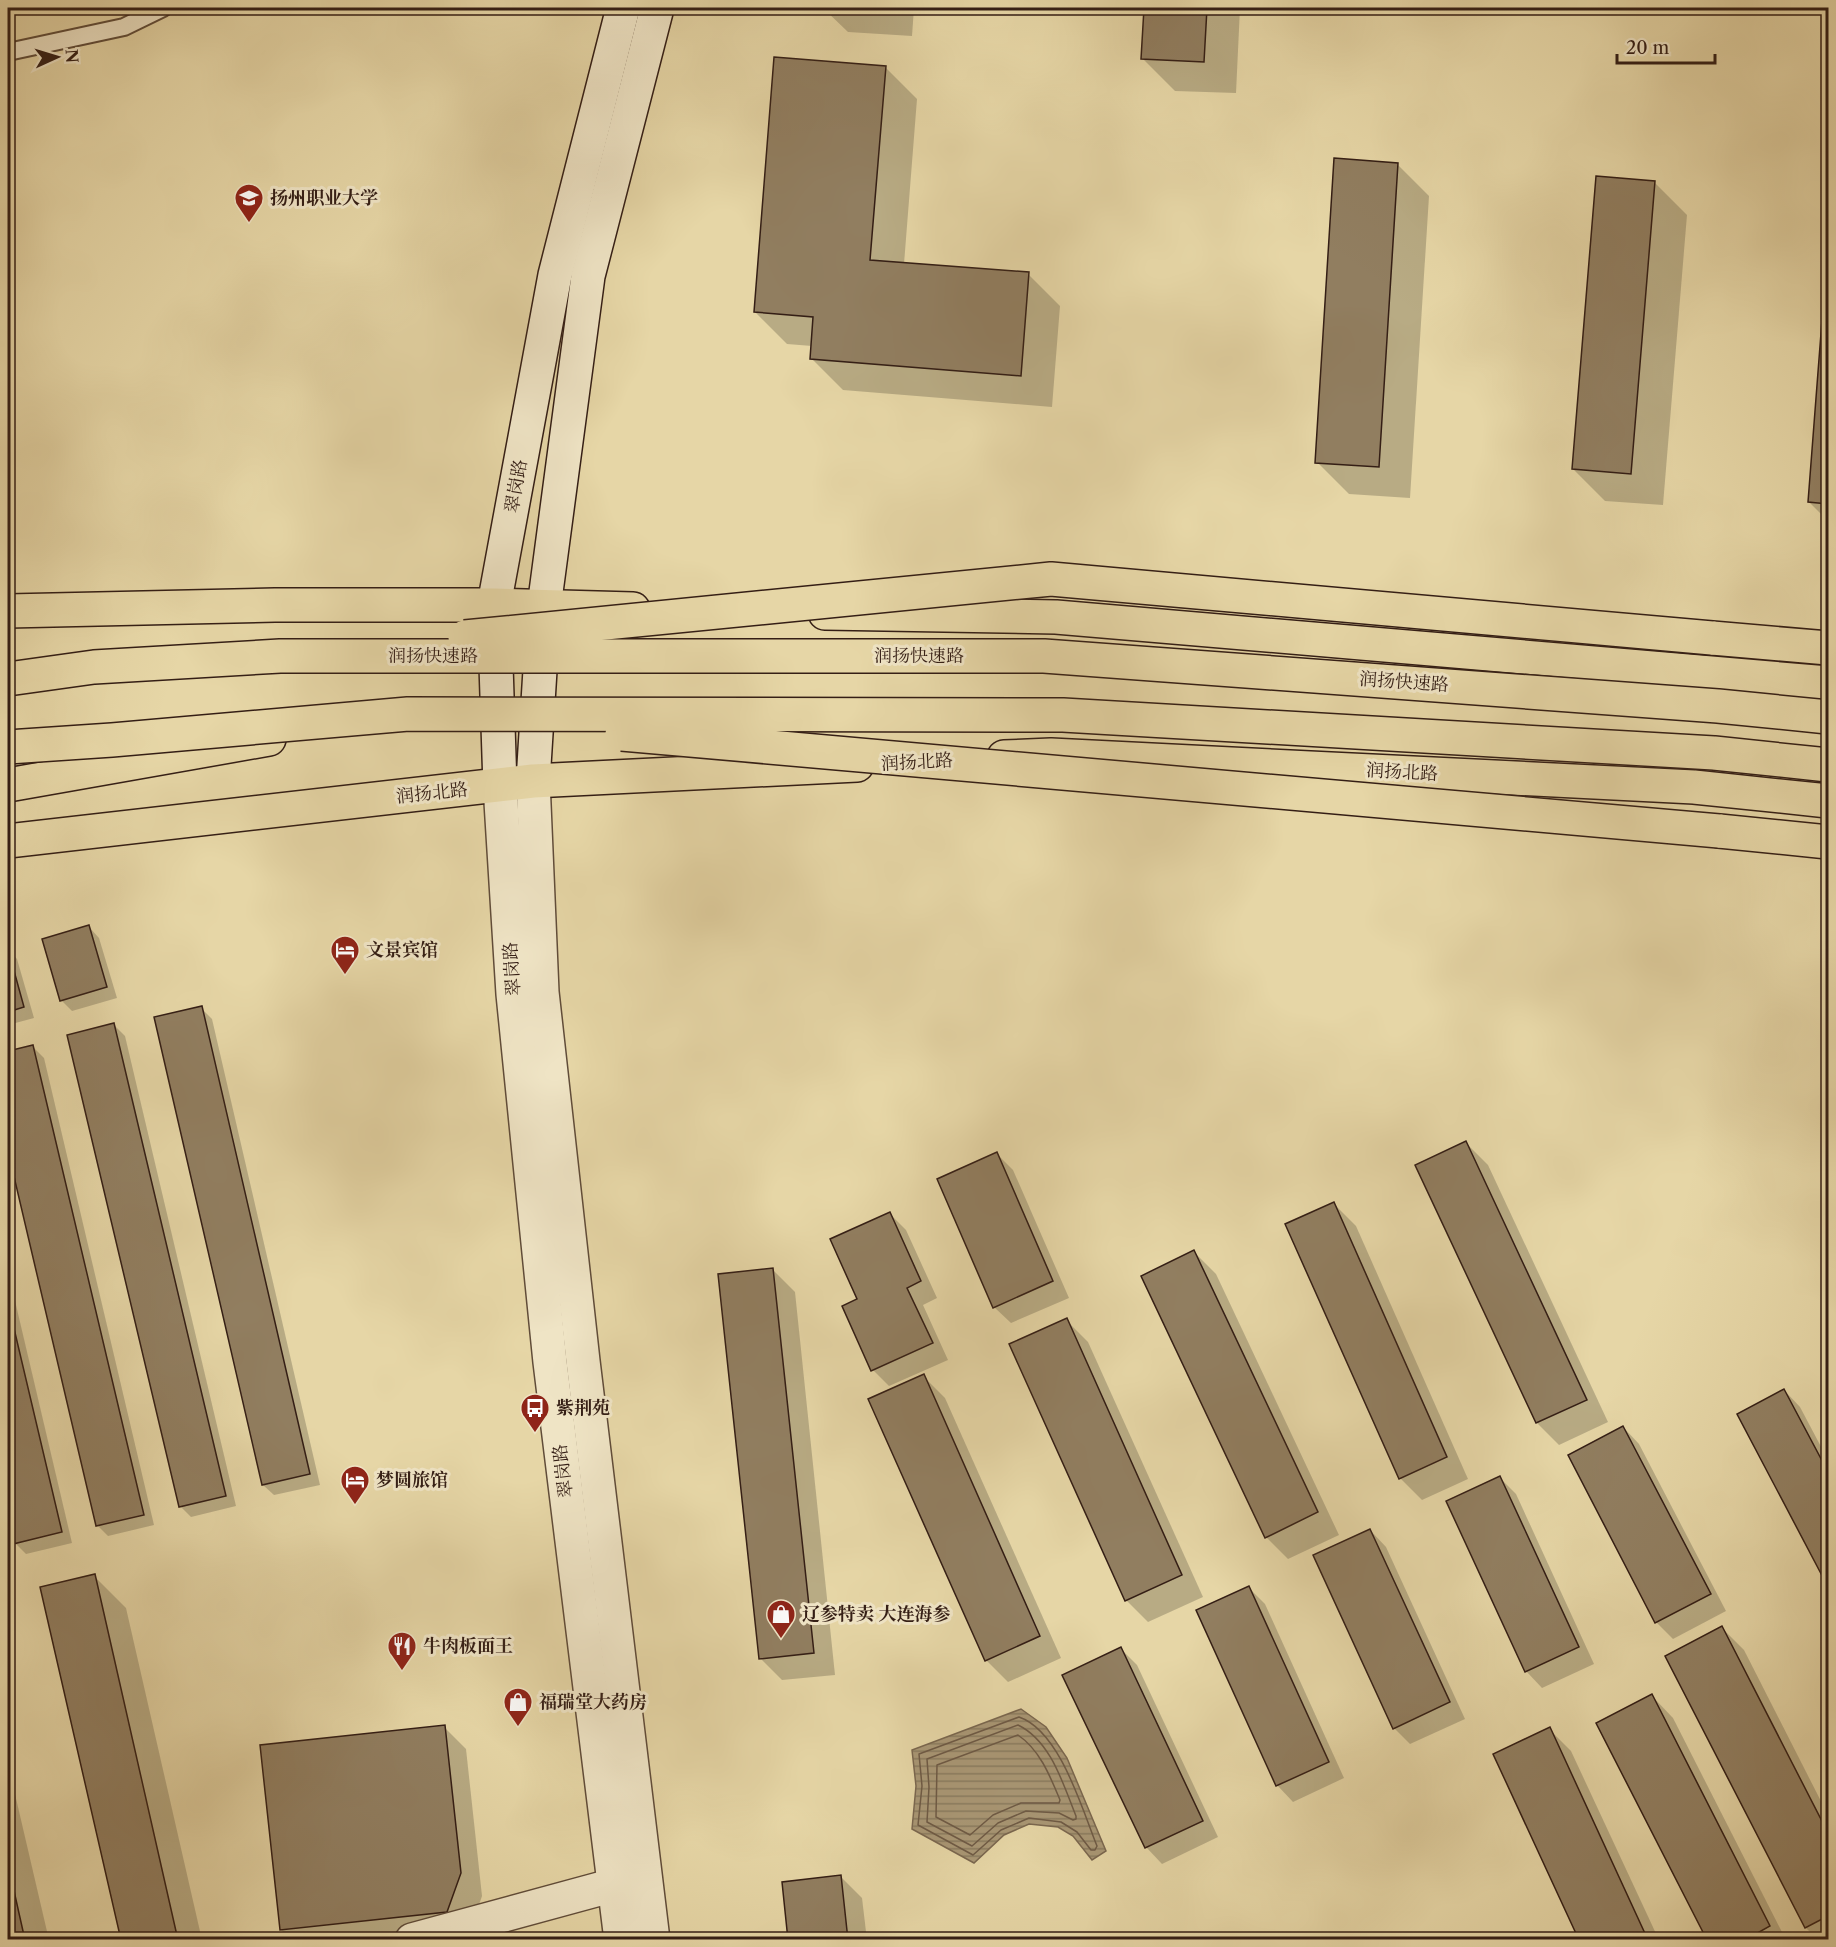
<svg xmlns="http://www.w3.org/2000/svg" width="1836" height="1947" viewBox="0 0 1836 1947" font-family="'Libre Caslon Text','Noto Serif SC',serif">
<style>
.water{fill:url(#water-rules);stroke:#7a674f;stroke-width:1.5}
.shadow{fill:#0003}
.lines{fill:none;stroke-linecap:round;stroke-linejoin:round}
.shore{stroke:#6e5a45;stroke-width:1.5}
.building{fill:#917e60;stroke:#341e15;stroke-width:1.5}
.service-casing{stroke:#604c39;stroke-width:20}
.minor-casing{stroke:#604c39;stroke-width:36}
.tertiary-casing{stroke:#604c39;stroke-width:36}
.secondary-casing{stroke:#341e15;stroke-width:36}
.primary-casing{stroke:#341e15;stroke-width:36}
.trunk-casing{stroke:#341e15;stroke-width:36}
.service{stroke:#efe4c5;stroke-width:16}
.minor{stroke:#efe4c5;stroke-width:33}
.tertiary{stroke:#efe4c5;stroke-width:33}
.secondary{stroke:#efe4c5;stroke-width:33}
.primary{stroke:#e6d6a6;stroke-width:33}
.trunk{stroke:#e6d6a6;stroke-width:33}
.trunk-bridge-casing{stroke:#341e15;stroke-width:36;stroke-linecap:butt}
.trunk-bridge{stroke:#e6d6a6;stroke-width:33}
.labels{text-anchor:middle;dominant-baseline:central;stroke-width:6;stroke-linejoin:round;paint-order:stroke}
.poi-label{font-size:18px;font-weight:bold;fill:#341e15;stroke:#efe4c5;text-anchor:start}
.street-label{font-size:18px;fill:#341e15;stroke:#efe4c5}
</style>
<defs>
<pattern id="water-rules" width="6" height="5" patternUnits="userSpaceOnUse" patternTransform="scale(1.5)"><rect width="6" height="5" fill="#a99775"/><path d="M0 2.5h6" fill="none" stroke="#8a7b5f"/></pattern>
</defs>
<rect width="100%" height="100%" fill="#e6d6a6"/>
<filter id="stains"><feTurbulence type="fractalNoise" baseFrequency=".00333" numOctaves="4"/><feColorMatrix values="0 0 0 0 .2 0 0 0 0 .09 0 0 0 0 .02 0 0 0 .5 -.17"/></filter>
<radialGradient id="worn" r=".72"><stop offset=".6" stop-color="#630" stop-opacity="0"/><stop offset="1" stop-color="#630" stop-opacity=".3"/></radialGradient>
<path class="water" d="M1021 1709 1046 1727 1067 1758 1106 1851 1092 1860 1073 1836 1058 1827 1029 1824 1004 1835 974 1863 912 1829 916 1786 912 1750Z"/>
<g class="shadow">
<path d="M823 8H914L912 36 848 32Z"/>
<path d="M1145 8H1240L1236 93 1175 91 1143 59Z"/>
<path d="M885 67 917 99 904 264 1028 274 1060 306 1052 407 843 390 811 358 812 346 787 344 755 312Z"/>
<path d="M1397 164 1429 196 1410 498 1349 494 1317 462Z"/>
<path d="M1655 183 1687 215 1663 505 1605 501 1573 469Z"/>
<path d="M1828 261V521L1809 502Z"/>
<path d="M89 927 99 938 117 998 72 1011 61 1000Z"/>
<path d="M8 949 17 959 34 1018 8 1025Z"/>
<path d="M201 1008 212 1019 320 1485 274 1495 263 1485Z"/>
<path d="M114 1025 125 1036 236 1506 191 1517 180 1506Z"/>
<path d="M33 1047 44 1058 154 1525 108 1536 97 1525 8 1145V1053Z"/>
<path d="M1466 1143 1488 1165 1608 1422 1559 1445 1537 1423Z"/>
<path d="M997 1154 1013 1170 1069 1298 1011 1323 994 1307Z"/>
<path d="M1334 1204 1356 1226 1468 1479 1422 1500 1400 1478Z"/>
<path d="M890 1214 906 1230 937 1298 923 1305 948 1360 889 1386 873 1370 859 1300Z"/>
<path d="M1194 1252 1216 1274 1339 1535 1288 1559 1266 1537Z"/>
<path d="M773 1270 795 1292 835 1675 782 1680 760 1658Z"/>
<path d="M8 1271 72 1543 26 1554 15 1543 8 1513Z"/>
<path d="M1066 1320 1088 1342 1203 1597 1148 1622 1126 1600Z"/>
<path d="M923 1376 945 1398 1061 1658 1008 1682 986 1660Z"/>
<path d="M1784 1390 1800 1407 1828 1460V1584L1739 1414Z"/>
<path d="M1623 1427 1639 1444 1726 1611 1673 1639 1656 1622Z"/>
<path d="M1500 1478 1516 1494 1594 1664 1542 1688 1526 1671Z"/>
<path d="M1370 1530 1386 1547 1465 1719 1410 1744 1394 1728Z"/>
<path d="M94 1576 126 1608 202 1940H122Z"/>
<path d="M1249 1588 1265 1604 1344 1778 1293 1802 1277 1785Z"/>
<path d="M1722 1628 1744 1650 1828 1815V1940H1818L1806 1928 1667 1657Z"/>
<path d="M1120 1648 1137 1665 1218 1837 1162 1864 1146 1847Z"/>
<path d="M1652 1696 1673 1718 1786 1940H1708Z"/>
<path d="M444 1727 466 1749 482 1896 469 1934 416 1940H291L281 1930Z"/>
<path d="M1549 1729 1571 1751 1659 1940H1581Z"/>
<path d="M8 1764 49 1940H8Z"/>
<path d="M840 1876 862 1898 867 1940H790Z"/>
</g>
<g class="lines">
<g class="shore">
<path d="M1019 1717C1060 1731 1082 1809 1097 1846L1095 1850H1091L1077 1832 1061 1822 1029 1818 1001 1830 973 1855 918 1825 922 1786 919 1754Z"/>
<path d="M1018 1725C1051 1741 1063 1784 1076 1816V1819L1073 1820 1059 1813 1026 1811 998 1823 972 1846 927 1822 929 1787 927 1759Z"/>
<path d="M1018 1735C1040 1750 1050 1776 1060 1800L1059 1803H1021L993 1815 970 1835 936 1817 937 1765Z"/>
</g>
</g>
<g class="building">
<path d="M1144 8H1207L1204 62 1141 59Z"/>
<path d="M774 57 886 66 870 260 1029 272 1021 376 810 359 813 317 754 312Z"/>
<path d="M1334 158 1398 163 1379 467 1315 463Z"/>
<path d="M1596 176 1655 181 1631 474 1572 469Z"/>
<path d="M1828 242V504L1808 502Z"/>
<path d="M89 925 107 987 60 1001 42 939Z"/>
<path d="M8 949 24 1007 8 1012Z"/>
<path d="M202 1006 310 1474 262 1485 154 1017Z"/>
<path d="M114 1023 226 1496 179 1507 67 1035Z"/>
<path d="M33 1045 144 1515 96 1526 8 1151V1051Z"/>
<path d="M1466 1141 1587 1400 1536 1423 1415 1165Z"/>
<path d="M997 1152 1053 1281 993 1308 937 1179Z"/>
<path d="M1334 1202 1447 1457 1399 1479 1285 1224Z"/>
<path d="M890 1212 921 1281 907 1288 933 1343 871 1371 842 1306 857 1299 830 1239Z"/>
<path d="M1194 1250 1318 1512 1265 1538 1141 1276Z"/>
<path d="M773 1268 814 1653 759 1659 718 1274Z"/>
<path d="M8 1303 62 1532 13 1544 8 1520Z"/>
<path d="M1067 1318 1182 1575 1125 1601 1009 1344Z"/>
<path d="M924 1374 1040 1636 985 1661 868 1399Z"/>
<path d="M1784 1389 1828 1472V1587L1737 1414Z"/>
<path d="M1623 1426 1711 1594 1655 1623 1568 1455Z"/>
<path d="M1500 1476 1579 1647 1525 1672 1446 1501Z"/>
<path d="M1370 1529 1450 1702 1393 1729 1313 1555Z"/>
<path d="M95 1574 178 1940H121L40 1587Z"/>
<path d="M1249 1586 1329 1762 1276 1786 1196 1610Z"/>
<path d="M1722 1626 1828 1833V1916L1805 1928 1665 1656Z"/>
<path d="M1121 1647 1203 1821 1145 1848 1062 1675Z"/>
<path d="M1652 1694 1770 1926 1745 1940H1707L1596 1723Z"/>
<path d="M445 1725 461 1873 447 1912 280 1930 260 1745Z"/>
<path d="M1550 1727 1648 1940H1579L1493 1754Z"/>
<path d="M8 1864 25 1940H8Z"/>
<path d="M841 1875 848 1940H788L782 1882Z"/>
</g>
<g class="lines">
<g class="service-casing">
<path id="service" d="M8 52 124 27 163 8"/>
</g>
<g class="minor-casing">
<path id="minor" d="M412 1940 614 1885"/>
</g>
<g class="tertiary-casing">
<g id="tertiary">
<path d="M533 781 542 992 583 1361 653 1940"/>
<path d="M500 786 513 994 550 1362 621 1940"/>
</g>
</g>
<g class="secondary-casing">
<g id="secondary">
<path d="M533 781 544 607 588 276 657 8"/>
<path d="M500 786 494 605 555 275 623 8"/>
</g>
</g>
<g class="primary-casing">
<g id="primary">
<path d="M8 611 275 605H494L633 609"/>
<path d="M825 613 1056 617 1828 683"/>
<path d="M1004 757 1051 755 1694 787 1828 801"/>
<path d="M8 841 533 781 857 765"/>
</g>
</g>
<g class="trunk-casing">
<g id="trunk">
<path d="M1712 638 1828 648"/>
<path d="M8 785 269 739"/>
<path d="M1719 831 1828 842"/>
</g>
</g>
<use href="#service" class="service"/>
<use href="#minor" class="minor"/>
<use href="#tertiary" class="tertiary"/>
<use href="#secondary" class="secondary"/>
<use href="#primary" class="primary"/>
<use href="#trunk" class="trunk"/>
<g class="trunk-bridge-casing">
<g id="trunk-bridge">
<path d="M465 637 1051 579 1712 638"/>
<path d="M8 679 94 667 280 656H1044L1718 706 1828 717"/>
<path d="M622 734 1719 831"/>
<path d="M8 747 112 740 408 714 1063 715 1714 753 1828 765"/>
</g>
</g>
<use href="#trunk-bridge" class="trunk-bridge"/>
</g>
<defs>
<g id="university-pin" transform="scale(1.5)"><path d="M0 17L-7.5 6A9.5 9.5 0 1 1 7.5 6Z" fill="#8f2418" stroke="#efe4c5"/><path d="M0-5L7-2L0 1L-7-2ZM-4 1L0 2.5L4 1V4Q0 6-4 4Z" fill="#fff"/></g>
<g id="hotel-pin" transform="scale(1.5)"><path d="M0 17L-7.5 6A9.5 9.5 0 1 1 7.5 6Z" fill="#8f2418" stroke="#efe4c5"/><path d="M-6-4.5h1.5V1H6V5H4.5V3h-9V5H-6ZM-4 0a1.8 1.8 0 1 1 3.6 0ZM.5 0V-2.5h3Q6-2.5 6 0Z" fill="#fff"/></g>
<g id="bus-pin" transform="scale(1.5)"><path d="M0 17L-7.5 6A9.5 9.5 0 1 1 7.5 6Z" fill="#8f2418" stroke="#efe4c5"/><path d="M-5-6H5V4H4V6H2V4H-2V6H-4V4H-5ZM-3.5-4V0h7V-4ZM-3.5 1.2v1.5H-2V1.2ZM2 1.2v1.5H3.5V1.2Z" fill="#fff"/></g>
<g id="shop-pin" transform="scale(1.5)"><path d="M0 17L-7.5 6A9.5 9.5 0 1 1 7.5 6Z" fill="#8f2418" stroke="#efe4c5"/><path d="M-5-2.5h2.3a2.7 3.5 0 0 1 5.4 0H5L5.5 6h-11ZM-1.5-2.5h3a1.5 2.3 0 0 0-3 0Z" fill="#fff"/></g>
<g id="restaurant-pin" transform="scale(1.5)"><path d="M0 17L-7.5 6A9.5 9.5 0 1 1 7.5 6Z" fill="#8f2418" stroke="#efe4c5"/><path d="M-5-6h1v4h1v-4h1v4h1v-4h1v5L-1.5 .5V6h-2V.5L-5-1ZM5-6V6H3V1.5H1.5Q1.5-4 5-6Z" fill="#fff"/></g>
</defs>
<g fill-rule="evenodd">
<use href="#university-pin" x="249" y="198"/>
<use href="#hotel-pin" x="345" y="950"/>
<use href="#bus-pin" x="535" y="1408"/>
<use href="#hotel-pin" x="355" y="1480"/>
<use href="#shop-pin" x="781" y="1614"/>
<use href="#restaurant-pin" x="402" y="1646"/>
<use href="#shop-pin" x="518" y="1702"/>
</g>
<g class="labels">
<g class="poi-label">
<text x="270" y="198">扬州职业大学</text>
<text x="366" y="950">文景宾馆</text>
<text x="556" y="1408">紫荆苑</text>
<text x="376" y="1480">梦圆旅馆</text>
<text x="802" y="1614">辽参特卖 大连海参</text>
<text x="423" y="1646">牛肉板面王</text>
<text x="539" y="1702">福瑞堂大药房</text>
</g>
<g class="street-label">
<text transform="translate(516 486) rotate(-80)">翠岗路</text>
<text x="433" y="656">润扬快速路</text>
<text x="919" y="656">润扬快速路</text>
<text transform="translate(1404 682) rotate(4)">润扬快速路</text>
<text transform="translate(917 762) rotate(-3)">润扬北路</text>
<text transform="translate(1402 772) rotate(3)">润扬北路</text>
<text transform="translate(432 793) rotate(-6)">润扬北路</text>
<text transform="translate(512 969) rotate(-94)">翠岗路</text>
<text transform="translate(563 1471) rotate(-97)">翠岗路</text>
</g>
</g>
<rect width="1836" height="1947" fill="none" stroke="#e6d6a6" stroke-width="30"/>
<rect x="9" y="9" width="1818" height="1929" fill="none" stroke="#341e15" stroke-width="3"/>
<rect x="15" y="15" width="1806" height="1917" fill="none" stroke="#341e15" stroke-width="1.5"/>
<g transform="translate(57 57) rotate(86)" stroke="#efe4c5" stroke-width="4.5" paint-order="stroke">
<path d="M0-4.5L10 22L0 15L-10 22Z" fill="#341e15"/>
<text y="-9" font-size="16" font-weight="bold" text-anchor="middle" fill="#341e15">N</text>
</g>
<path d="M1617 54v9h98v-9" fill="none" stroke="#341e15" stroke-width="3"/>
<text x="1626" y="54" font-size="18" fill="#341e15" stroke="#efe4c5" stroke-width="4.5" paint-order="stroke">20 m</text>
<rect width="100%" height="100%" filter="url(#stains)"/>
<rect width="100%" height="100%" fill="url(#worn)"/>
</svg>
